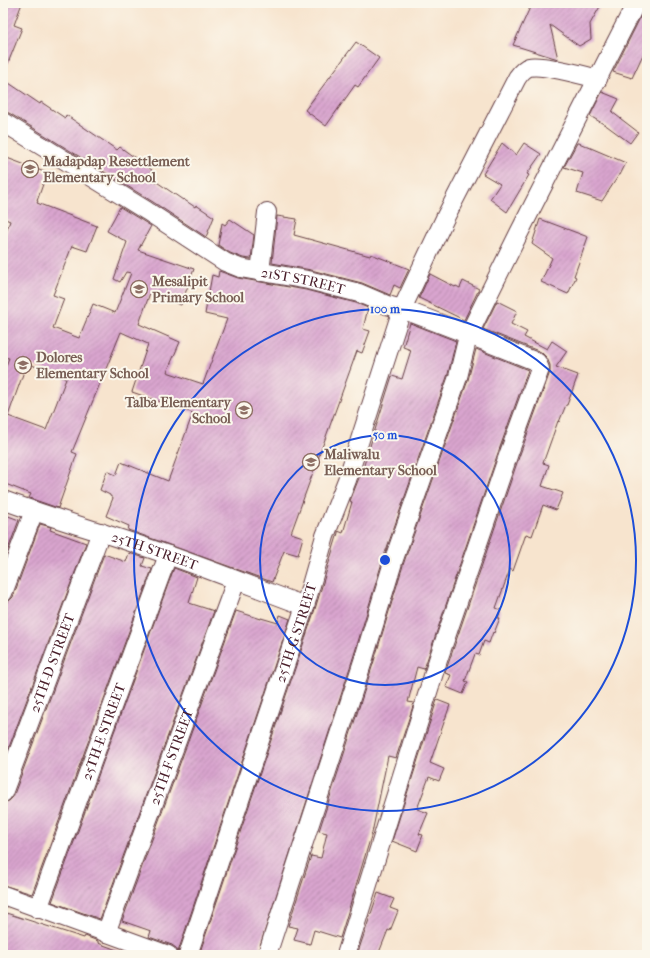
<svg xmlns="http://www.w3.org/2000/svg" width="650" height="958" viewBox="0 0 650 958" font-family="'IM FELL French Canon',serif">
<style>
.building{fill:url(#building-hatch);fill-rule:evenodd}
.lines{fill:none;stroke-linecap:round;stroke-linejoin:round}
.minor-casing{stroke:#643d43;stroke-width:20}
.minor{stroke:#fff;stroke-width:18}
.ring{fill:none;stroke:#1d4ed8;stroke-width:2}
.labels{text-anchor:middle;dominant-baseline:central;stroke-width:4;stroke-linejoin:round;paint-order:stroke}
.education-label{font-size:14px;font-weight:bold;fill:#785e54;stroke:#fbf7ec;text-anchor:start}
.street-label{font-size:14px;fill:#4a1f2b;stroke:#fbf7ec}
.centre{fill:#1d4ed8;stroke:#fbf7ec;stroke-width:2}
.ring-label{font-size:12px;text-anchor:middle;font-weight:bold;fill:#1d4ed8;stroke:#fbf7ec;stroke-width:4;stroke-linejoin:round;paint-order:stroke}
</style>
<defs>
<pattern id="building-hatch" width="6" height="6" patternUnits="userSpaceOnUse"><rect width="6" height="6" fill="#d9a5cf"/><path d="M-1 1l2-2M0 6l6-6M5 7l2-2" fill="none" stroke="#b286a8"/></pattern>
</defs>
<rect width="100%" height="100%" fill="#fbf7ec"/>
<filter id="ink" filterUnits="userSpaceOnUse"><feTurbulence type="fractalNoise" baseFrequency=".025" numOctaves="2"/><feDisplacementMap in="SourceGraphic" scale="8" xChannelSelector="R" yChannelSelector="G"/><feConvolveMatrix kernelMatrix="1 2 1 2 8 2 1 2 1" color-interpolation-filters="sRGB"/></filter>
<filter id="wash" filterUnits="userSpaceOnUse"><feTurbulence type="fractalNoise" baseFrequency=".012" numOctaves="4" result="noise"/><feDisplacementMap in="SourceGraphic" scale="16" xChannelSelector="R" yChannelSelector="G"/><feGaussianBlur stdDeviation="0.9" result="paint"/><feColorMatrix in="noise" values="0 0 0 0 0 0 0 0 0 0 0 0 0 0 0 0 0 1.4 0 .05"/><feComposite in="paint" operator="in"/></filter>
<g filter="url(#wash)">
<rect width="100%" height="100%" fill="#f7e4ce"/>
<g id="blocks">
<g class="building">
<path d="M3 3H22L14 25 22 28 4 73H3Z"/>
<path d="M532 3H602L590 24 591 39 579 46 550 25 558 59 513 45Z"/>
<path d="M646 3 647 46 632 78 613 72 645 8Z"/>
<path d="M356 42 379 58 358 87 355 85 326 126 305 110Z"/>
<path d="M3 79 40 104 41 102 65 118 66 115 117 150 120 147 152 170 148 176 183 200V199L195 207 196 205 214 217 206 237 153 202 9 113 3 112Z"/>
<path d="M602 92 619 99 612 112 638 132 630 143 607 126 590 116Z"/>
<path d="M502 143 516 155 524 143 541 154 527 174 529 175 507 212 490 199 500 184 483 174Z"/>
<path d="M577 143H579L626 163 620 175H619L602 201 577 193 583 173 564 167Z"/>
<path d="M7 158 47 173 37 201H38L37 203 97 226 87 251 72 246 53 295 64 299 53 328 79 338 93 304 115 313 131 273 126 272 120 282 114 279 127 242 107 231 120 207 151 226 138 250 194 269 181 305 150 293 139 324 180 342 167 372 203 384 227 319 205 314 212 275 218 277 219 271 238 278 306 290 356 303 368 308 363 329 370 331 362 353 357 351 291 533 303 537 298 555 284 551 272 582 128 530 129 526 106 516 113 498 110 496V495L100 490 107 471 116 475 121 462 168 481 193 413 132 392 148 344 121 332 72 452 77 454 58 508 29 498 31 494 3 483V373L9 358 3 357V241L10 221 3 218V169ZM27 363 66 379 46 430 8 416Z"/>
<path d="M277 216 297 219 294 235 370 256 371 254 409 269 400 288 394 285 390 295 362 283 311 270 272 263Z"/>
<path d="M230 219 254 235 251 259 243 258 230 253 218 245 222 223 225 225Z"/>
<path d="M540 219 588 237 574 276 576 277 568 294 541 282 552 258 532 244Z"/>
<path d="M430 274 455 287 456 286 460 288 463 281 479 289 464 320 419 298Z"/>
<path d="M497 301 517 311 511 324 527 332 524 337 547 349 552 341 567 351 556 367 578 375 567 405H566L559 422 558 421 543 463 549 465 542 486 563 493 556 510 543 505 532 536 526 534 513 571 510 569 496 608 501 610 498 618H500L494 633 493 632 489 643 484 641 479 655 475 654 465 681 468 682 463 694 446 687 451 675 445 673 519 457 550 372V365L547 358 541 352 483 329Z"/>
<path d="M410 323 456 341 448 374 384 556 354 655 257 955H199L315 609 338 533V531L343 533 352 502 350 501 364 465 392 376 402 379 411 350 403 347Z"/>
<path d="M476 349 528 370 499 450 424 669 417 667 408 702 414 703 396 758 388 756 372 833 340 938 314 930 310 944 294 940 298 928 288 926 311 856 321 858 327 833 319 831 374 661 404 562 468 380Z"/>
<path d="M3 514 19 520 3 563Z"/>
<path d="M40 524 51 527 50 530 86 543 3 763V603L9 601 13 597Z"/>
<path d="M129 553 145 558 142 566 152 569 32 894 3 885V803L9 801 13 797 104 554 126 562Z"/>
<path d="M174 568 197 577 189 603 214 611 100 919 52 902Z"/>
<path d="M236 611 261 619V618L278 623 280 615 290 619 178 952 176 948 172 945 149 937 151 931 122 921Z"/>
<path d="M437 700 450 705 430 763 444 769 439 781 429 777 417 809 428 813 419 834 423 835 417 851 392 841Z"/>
<path d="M378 893 394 899 390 908 398 911 390 931 388 930 378 955H357Z"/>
<path d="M3 912 84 938 85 936 98 941V943L125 953 124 955H3Z"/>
</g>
</g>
</g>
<g filter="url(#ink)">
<use href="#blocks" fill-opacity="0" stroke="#643d43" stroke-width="1"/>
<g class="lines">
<g class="minor-casing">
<g id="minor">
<path id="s1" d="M3 122 147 211 225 262 240 268 308 280 359 293 387 305 402 309 457 330 537 362 540 369 509 453 438 660 346 955"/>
<path d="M260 272 267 212"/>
<path id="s2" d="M3 500C57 520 113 535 168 555 214 571 259 589 305 606"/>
<path d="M3 593 34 511"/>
<path id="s3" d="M3 793 101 532"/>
<path d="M3 895 168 955"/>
<path id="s4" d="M38 909 168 555"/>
<path id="s5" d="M106 933 236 581"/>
<path id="s6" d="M188 955 305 606 325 536 347 480 402 309 446 216 517 78C520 74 523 69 529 67 542 64 583 75 598 79"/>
<path d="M267 955 364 658 394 559 458 377 468 336 518 235 636 3"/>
</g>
</g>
<use href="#minor" class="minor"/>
</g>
</g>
<g class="ring">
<circle cx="385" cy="560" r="125"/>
<circle cx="385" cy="560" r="251"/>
</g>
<defs>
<g id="school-ring" transform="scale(0.9)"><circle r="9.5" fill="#fbf7ec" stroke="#8d6e63" stroke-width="1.5"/><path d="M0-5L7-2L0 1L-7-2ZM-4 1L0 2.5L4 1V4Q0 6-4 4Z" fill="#8d6e63"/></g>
</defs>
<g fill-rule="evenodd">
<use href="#school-ring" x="30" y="169"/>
<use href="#school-ring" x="139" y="289"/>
<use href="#school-ring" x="23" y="365"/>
<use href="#school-ring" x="244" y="410"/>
<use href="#school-ring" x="311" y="462"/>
</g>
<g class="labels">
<g class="education-label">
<text x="43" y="161">Madapdap Resettlement<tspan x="43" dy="16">Elementary School</tspan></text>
<text x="152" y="281">Mesalipit<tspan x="152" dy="16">Primary School</tspan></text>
<text x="36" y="357">Dolores<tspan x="36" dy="16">Elementary School</tspan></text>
<text x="231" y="402" text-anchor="end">Talba Elementary<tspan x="231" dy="16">School</tspan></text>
<text x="324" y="454">Maliwalu<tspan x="324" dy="16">Elementary School</tspan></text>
</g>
<g class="street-label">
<text stroke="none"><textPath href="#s1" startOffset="343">21ST STREET</textPath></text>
<text stroke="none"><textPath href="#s2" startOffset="160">25TH STREET</textPath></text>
<text stroke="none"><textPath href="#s6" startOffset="340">25TH-G STREET</textPath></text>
<text stroke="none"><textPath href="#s3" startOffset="139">25TH-D STREET</textPath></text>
<text stroke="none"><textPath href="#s4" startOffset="189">25TH-E STREET</textPath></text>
<text stroke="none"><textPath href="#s5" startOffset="188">25TH-F STREET</textPath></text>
</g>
</g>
<circle cx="385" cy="560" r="6" class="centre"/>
<g class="ring-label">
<text x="385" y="313">100 m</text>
<text x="385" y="439">50 m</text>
</g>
<rect width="650" height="958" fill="none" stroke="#fbf7ec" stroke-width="16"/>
</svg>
